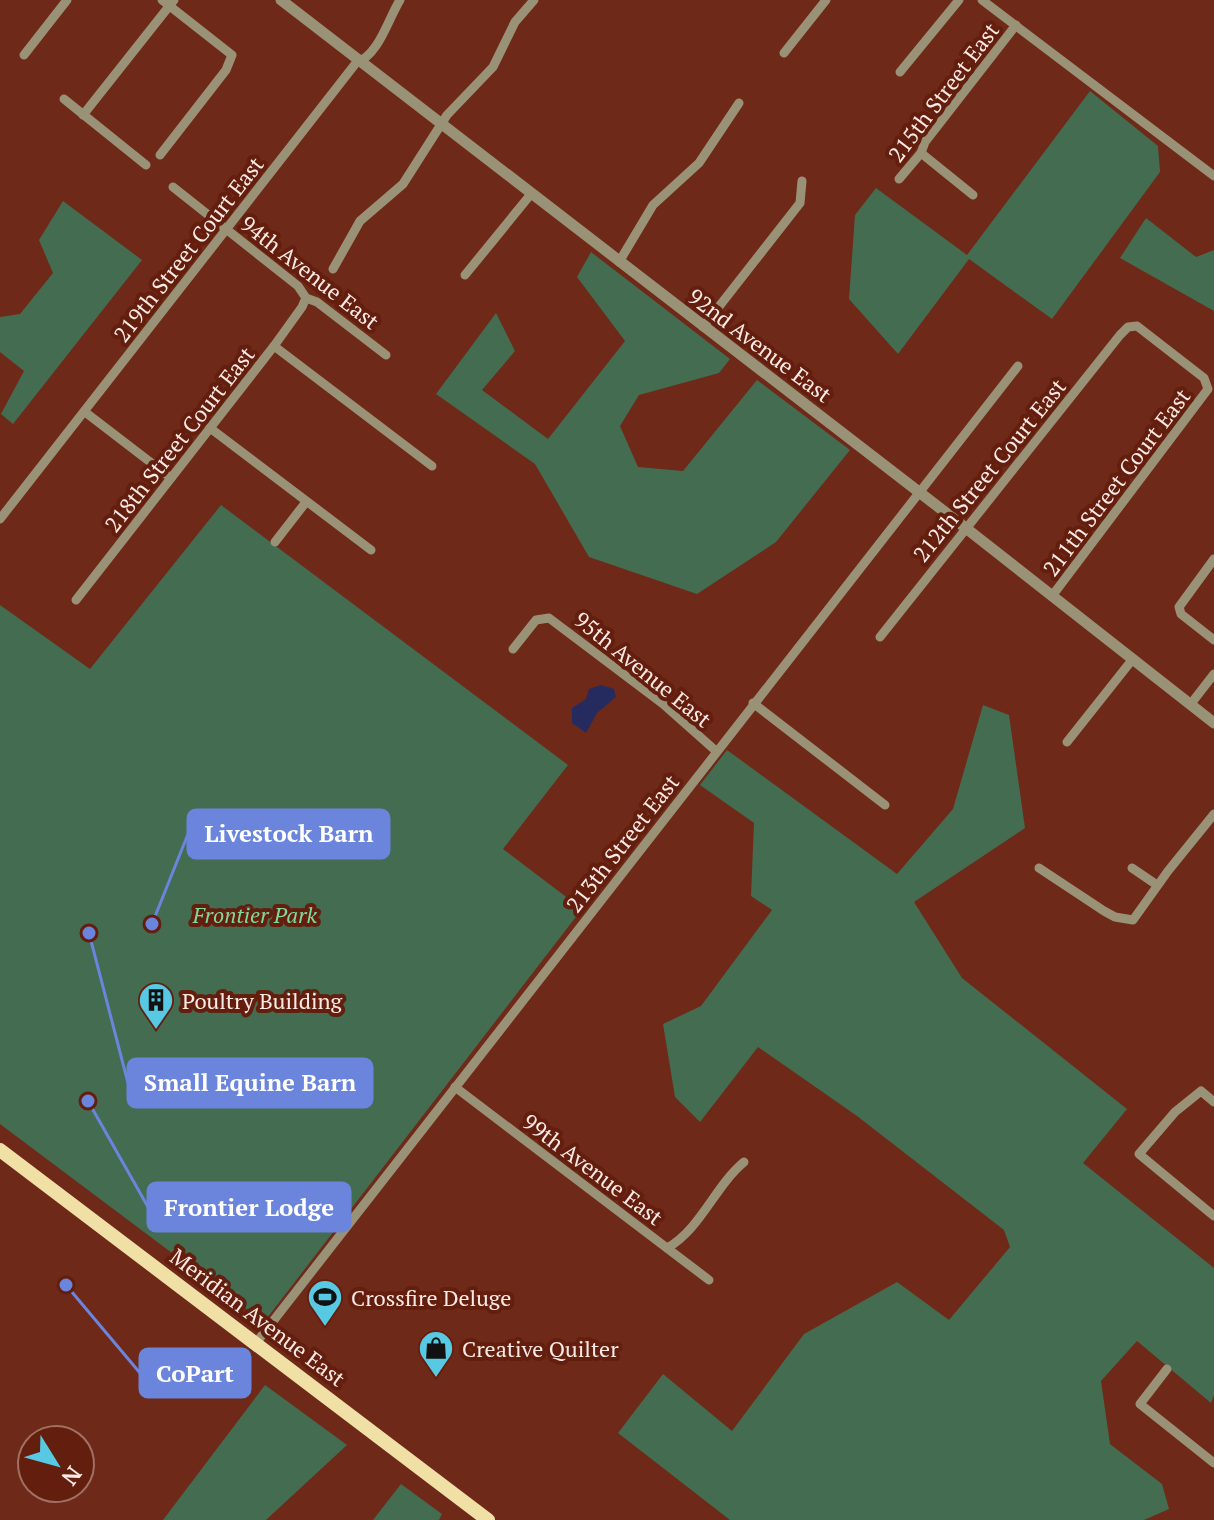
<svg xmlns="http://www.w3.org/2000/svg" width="1214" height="1520" viewBox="0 0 1214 1520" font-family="'PT Serif',serif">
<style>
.green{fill:#436c51}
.water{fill:#252b5f}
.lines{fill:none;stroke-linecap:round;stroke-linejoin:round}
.minor{stroke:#9a9276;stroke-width:9}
.tertiary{stroke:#9a9276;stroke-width:11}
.primary{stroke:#f1e0a6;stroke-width:14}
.labels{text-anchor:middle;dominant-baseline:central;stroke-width:8;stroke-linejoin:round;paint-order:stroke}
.street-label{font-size:22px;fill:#fceae6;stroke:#631e0e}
.park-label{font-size:22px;font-style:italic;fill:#7ed99e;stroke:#631e0e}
.poi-label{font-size:22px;fill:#fceae6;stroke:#631e0e;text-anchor:start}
.leader{fill:none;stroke:#6b85dd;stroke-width:3}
.callout-dot{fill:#6b85dd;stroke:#631e0e;stroke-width:3}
.callout{fill:#6b85dd;stroke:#6b85dd;stroke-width:3}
.callout-label{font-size:24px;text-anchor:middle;font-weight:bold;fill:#fff}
</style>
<rect width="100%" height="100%" fill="#6f2919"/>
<g class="green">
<path d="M1090 91 1158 146 1160 172 1052 319 969 259 898 354 849 299 855 215 876 188 967 255Z"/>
<path d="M63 201 142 260 13 424 1 414 24 371 0 352V317L20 314 53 273 39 240Z"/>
<path d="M1146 218 1196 257 1214 250V311L1120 258Z"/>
<path d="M591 252 730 359 719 373 639 395 620 426 638 467 683 471 757 380 850 450 776 542 697 594 589 557 535 464 436 394 496 313 515 351 482 390 548 439 625 341 577 277Z"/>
<path d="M221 505 568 765 503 849 582 909 264 1322 0 1124V605L90 669Z"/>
<path d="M983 705 1009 715 1025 828 914 902 962 978 1127 1109 1083 1163 1214 1268V1395L1211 1403 1137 1341 1101 1381 1110 1444 1162 1484 1169 1509 1144 1520H730L618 1433 663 1374 732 1431 804 1334 897 1282 949 1320 1010 1247 1004 1230 857 1116 758 1047 700 1122 675 1097 663 1024 701 1006 772 910 751 896 754 823 700 785 727 750 897 874 953 809Z"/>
<path d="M265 1385 347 1445 266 1520H163Z"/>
<path d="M401 1484 442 1514 439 1520H373Z"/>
</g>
<path class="water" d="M601 685 614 689 616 697 597 713 586 733 572 723V708L586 699 589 689Z"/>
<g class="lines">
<g class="minor">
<path d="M982 0 1214 176"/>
<path d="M784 53 826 0"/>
<path d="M24 55 67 0"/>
<path d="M900 72 959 0"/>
<path d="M64 99 146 165"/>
<path d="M83 115 174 0"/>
<path d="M921 153 973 195"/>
<path d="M160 155 226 70 232 55 162 0"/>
<path d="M899 179 921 153 925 142 1016 25"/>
<path d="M173 187 298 286 306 298 317 302 386 355"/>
<path d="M619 262 653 205 699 163 739 103"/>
<path d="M333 269 360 221 403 184 447 115 493 67 515 22 534 0"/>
<path d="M465 275 531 194"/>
<path d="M703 327 800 203 802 181"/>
<path d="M274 346 432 466"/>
<path d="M85 412 171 478"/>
<path d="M210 428 371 550"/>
<path d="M0 519 356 63C379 55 388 19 400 0"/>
<path d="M275 542 306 502"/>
<path d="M1214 559 1179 607 1181 614 1214 640"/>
<path d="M76 600 274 346 302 307 306 298"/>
<path d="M880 637 1120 335 1128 327 1137 326 1204 378 1208 389 1052 596"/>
<path d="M513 649 536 620 549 618 663 704 716 751"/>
<path d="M753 703 885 805"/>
<path d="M1190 705 1214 674"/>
<path d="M1067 742 1132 660"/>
<path d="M1039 868 1104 911 1115 917 1133 920 1168 871 1214 814"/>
<path d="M1132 868 1157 885"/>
<path d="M455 1087 709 1280"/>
<path d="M1214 1102 1201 1091 1175 1112 1139 1154 1214 1216"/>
<path d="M667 1248C700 1230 715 1186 744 1162"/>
<path d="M256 1343 1018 366"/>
<path d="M1167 1369 1140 1404 1214 1463"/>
</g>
<path class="tertiary" d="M281 0 967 529 1214 723"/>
<path class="primary" d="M0 1150 488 1520"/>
</g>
<defs>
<g id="building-pin" transform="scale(1.8)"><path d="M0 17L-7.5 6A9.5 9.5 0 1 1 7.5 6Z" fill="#57c9e2" stroke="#631e0e"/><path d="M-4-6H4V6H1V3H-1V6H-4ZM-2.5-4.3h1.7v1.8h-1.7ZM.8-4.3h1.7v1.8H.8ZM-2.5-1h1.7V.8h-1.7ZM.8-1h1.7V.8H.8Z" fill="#111"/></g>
<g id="stadium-pin" transform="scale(1.8)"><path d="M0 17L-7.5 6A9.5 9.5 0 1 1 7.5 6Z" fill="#57c9e2" stroke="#631e0e"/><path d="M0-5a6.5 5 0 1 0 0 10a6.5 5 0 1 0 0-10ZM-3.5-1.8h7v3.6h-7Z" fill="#111"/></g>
<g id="shop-pin" transform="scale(1.8)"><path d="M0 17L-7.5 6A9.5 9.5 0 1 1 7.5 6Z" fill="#57c9e2" stroke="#631e0e"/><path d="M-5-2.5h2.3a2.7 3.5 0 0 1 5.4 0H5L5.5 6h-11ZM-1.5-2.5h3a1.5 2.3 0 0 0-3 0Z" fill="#111"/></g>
</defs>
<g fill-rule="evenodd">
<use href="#building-pin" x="156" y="1000"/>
<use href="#stadium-pin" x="325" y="1297"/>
<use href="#shop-pin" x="436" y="1348"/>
</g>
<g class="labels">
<g class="street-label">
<text transform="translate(943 92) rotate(-53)">215th Street East</text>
<text transform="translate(188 249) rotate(-52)">219th Street Court East</text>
<text transform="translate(310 272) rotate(38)">94th Avenue East</text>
<text transform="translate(760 345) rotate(37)">92nd Avenue East</text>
<text transform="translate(179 439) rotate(-52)">218th Street Court East</text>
<text transform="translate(989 470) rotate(-51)">212th Street Court East</text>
<text transform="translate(1116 482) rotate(-53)">211th Street Court East</text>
<text transform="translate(643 669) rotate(39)">95th Avenue East</text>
<text transform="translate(622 843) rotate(-52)">213th Street East</text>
<text transform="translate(593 1169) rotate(37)">99th Avenue East</text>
<text transform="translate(258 1317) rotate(37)">Meridian Avenue East</text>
</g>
<g class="park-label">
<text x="255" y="914">Frontier Park</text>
</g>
<g class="poi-label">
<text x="182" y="1000">Poultry Building</text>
<text x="351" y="1297">Crossfire Deluge</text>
<text x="462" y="1348">Creative Quilter</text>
</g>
</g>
<path class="leader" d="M152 924L188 834M89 933L128 1083M88 1101L148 1207M66 1285L140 1373"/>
<g class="callout-dot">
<circle cx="152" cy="924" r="8"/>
<circle cx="89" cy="933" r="8"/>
<circle cx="88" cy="1101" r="8"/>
<circle cx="66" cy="1285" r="8"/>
</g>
<g class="callout">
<rect x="188" y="810" width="201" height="48" rx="8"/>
<rect x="128" y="1059" width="244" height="48" rx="8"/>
<rect x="148" y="1183" width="202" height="48" rx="8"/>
<rect x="140" y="1349" width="110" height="48" rx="8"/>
</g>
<g class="callout-label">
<text x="289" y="842">Livestock Barn</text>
<text x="250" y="1091">Small Equine Barn</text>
<text x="249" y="1216">Frontier Lodge</text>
<text x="195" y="1382">CoPart</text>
</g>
<g transform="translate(56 1464) rotate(127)"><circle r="38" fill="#631e0e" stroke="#a07064" stroke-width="2"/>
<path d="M0-6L14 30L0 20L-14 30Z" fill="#57c9e2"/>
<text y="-12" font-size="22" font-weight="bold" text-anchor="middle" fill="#fceae6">N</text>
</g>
</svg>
